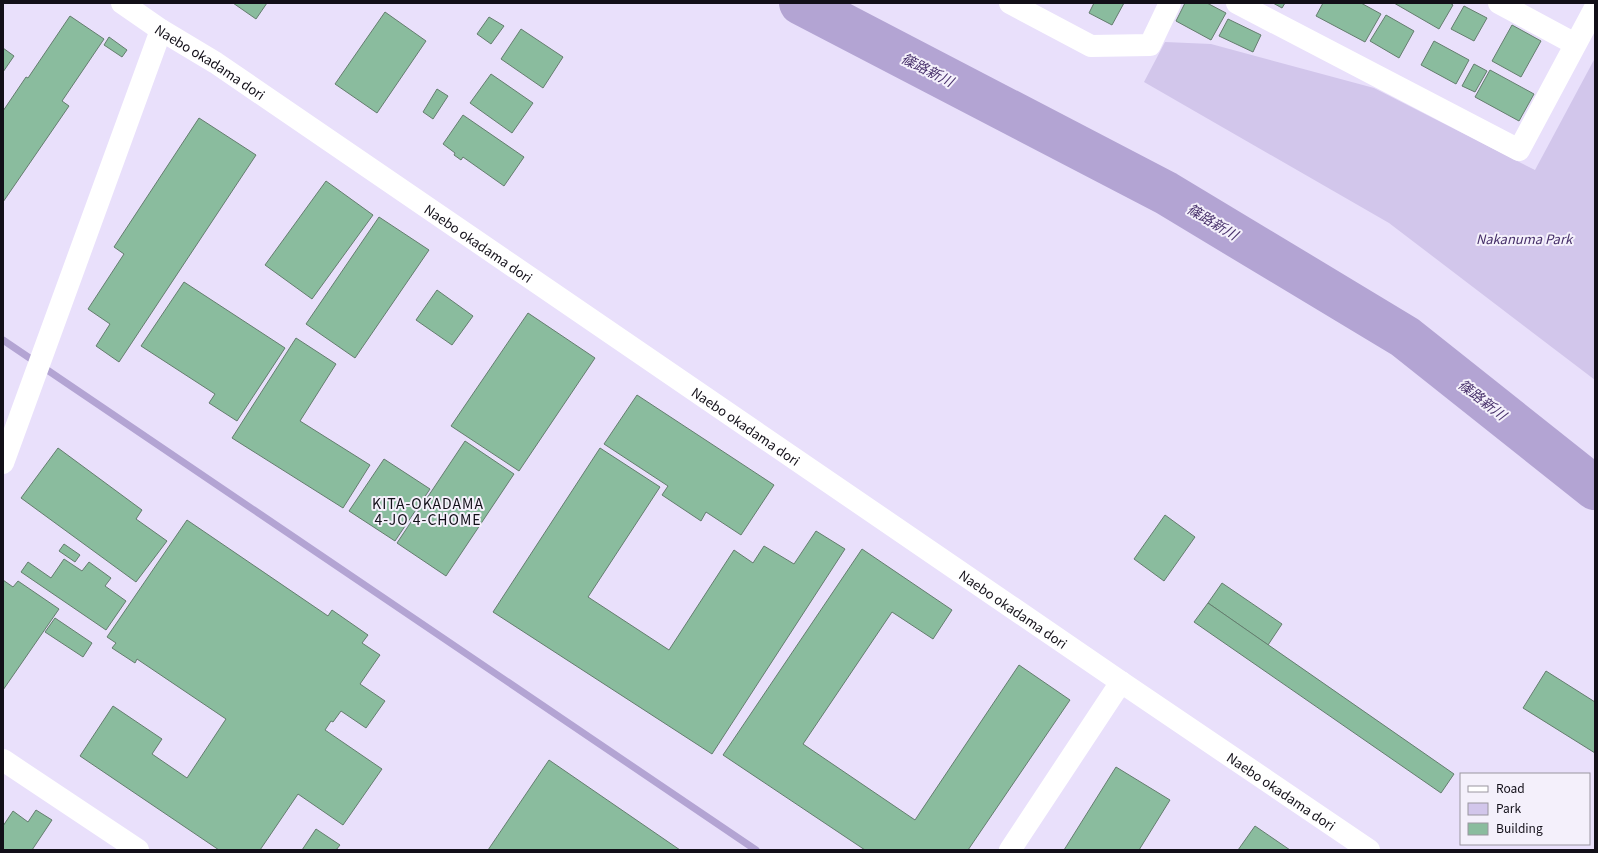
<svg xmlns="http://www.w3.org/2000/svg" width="1598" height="853" viewBox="0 0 1598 853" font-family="Georgia,'Noto Sans JP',serif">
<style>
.green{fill:#d2c6eb}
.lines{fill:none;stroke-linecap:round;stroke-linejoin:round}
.stream{stroke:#b3a4d3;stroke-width:7}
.river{stroke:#b3a4d3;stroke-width:44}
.building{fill:#8abc9e;stroke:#647d6e}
.street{stroke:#fff;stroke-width:22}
.secondary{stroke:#fff;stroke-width:22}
.labels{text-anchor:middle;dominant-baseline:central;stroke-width:4;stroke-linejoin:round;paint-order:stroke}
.street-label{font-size:13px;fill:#120f18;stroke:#f4f0fb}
.park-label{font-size:13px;font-style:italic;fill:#462f69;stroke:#f4f0fb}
.water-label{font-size:14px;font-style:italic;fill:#49326c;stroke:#f4f0fb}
.neighbourhood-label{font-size:14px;letter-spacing:1px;fill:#120f18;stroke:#f4f0fb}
</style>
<rect width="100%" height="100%" fill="#e9e0fb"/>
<path class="green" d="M1165 42 1211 44 1374 88 1535 170 1595 58V380L1389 223 1144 82Z"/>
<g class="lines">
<path class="stream" d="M3 340 756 850"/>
<path class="river" d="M801 3 1166 193 1405 337 1595 488"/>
</g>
<g class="building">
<path d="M233 3H267L256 19Z"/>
<path d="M1094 3H1124L1112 25 1089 13Z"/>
<path d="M1185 3H1207L1226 13 1211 40 1176 21Z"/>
<path d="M1273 3H1285L1282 8Z"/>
<path d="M1323 3H1361L1381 14 1365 42 1316 16Z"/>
<path d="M1394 3H1450L1453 5 1439 29Z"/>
<path d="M1464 6 1487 18 1474 41 1451 29Z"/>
<path d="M385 12 426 41 377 113 335 84Z"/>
<path d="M1386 15 1414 31 1399 58 1370 41Z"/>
<path d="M70 16 104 39 62 101 69 106 3 202V111L26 77 28 78Z"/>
<path d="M489 17 504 26 491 44 477 34Z"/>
<path d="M1228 19 1261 35 1253 52 1219 36Z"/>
<path d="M1512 25 1541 41 1521 77 1492 61Z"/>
<path d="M521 29 563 57 543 88 501 59Z"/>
<path d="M109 37 127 50 122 57 104 45Z"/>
<path d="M1434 41 1469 60 1456 84 1421 65Z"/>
<path d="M3 48 14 56 3 72Z"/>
<path d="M1474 64 1487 71 1475 92 1462 86Z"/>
<path d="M1490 70 1534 94 1519 121 1475 97Z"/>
<path d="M491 74 533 103 512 133 470 103Z"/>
<path d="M437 89 448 96 433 119 423 112Z"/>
<path d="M463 115 524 157 504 186 463 157 461 160 454 155 455 153 443 144Z"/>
<path d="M199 118 256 155 119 362 96 346 110 324 88 309 124 254 114 247Z"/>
<path d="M326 181 373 215 312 299 265 265Z"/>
<path d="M379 217 429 250 355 358 306 324Z"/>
<path d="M184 282 285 348 237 421 209 403 215 394 141 346Z"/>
<path d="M437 290 473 316 452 345 416 320Z"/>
<path d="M528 313 595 358 519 471 451 426Z"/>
<path d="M296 338 336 364 300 421 370 465 343 508 232 438Z"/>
<path d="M637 395 774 485 741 535 706 512 701 521 662 495 668 486 604 444Z"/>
<path d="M465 441 514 474 446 576 397 543Z"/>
<path d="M58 448 142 510 136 519 167 541 136 582 21 498Z"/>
<path d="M600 448 660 487 588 597 669 650 734 550 753 563 764 546 794 564 816 531 845 549 712 754 493 612Z"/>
<path d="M384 459 430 489 395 541 349 511Z"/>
<path d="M1165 515 1195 537 1164 581 1134 559Z"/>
<path d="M187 520 328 616 332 610 368 635 362 643 380 655 360 684 385 701 366 728 341 711 333 722 331 721 325 730 382 769 343 825 298 794 260 850H219L80 756 113 706 162 739 152 754 187 778 226 719 137 659 135 663 112 648 116 643 107 637Z"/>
<path d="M64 544 80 555 75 562 59 551Z"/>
<path d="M862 549 952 610 933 639 892 612 803 744 915 820 1019 665 1070 700 968 850H865L723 755Z"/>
<path d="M64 559 82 571 89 562 111 578 105 586 126 601 106 630 21 572 28 562 51 578Z"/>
<path d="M3 580 13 587 18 581 59 609 3 690Z"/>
<path d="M1222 583 1282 624 1268 645 1208 603Z"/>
<path d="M1208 603 1454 774 1441 793 1194 622Z"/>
<path d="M55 618 92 643 83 657 45 632Z"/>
<path d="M1546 671 1595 702V753L1523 708Z"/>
<path d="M549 760 680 850H488Z"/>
<path d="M1116 767 1170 800 1139 850H1064Z"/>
<path d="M36 810 52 820 32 850H3V826L13 811 28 822Z"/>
<path d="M1255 826 1290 850H1238Z"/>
<path d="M316 829 340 845 336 850H302Z"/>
</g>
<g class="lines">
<g class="street">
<path d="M1010 3 1091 46 1150 45 1170 3"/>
<path d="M1237 3 1519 150 1595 8"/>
<path d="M1499 3 1575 44"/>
<path d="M3 463 161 30"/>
<path d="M3 760 138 850"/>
<path d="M1010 850 1121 682"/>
</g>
<path class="secondary" id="s1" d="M122 3 161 30 216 63 1121 682 1369 850"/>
</g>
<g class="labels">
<g class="street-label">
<text stroke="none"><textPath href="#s1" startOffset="106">Naebo okadama dori</textPath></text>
<text stroke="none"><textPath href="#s1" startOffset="430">Naebo okadama dori</textPath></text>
<text stroke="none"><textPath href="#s1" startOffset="754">Naebo okadama dori</textPath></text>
<text stroke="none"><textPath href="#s1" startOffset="1078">Naebo okadama dori</textPath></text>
<text stroke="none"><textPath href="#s1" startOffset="1402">Naebo okadama dori</textPath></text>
</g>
<g class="park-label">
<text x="1524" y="238">Nakanuma Park</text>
</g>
<g class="water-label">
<text transform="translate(928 69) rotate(27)">篠路新川</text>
<text transform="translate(1213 221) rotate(31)">篠路新川</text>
<text transform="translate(1483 399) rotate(38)">篠路新川</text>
</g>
<g class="neighbourhood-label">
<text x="428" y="503">KITA-OKADAMA<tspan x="428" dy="16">4-JO 4-CHOME</tspan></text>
</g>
</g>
<rect width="1598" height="853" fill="none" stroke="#120f18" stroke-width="8"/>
<rect x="1460" y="773" width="130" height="72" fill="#f4f0fb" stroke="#9a96a0"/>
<rect x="1468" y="786" width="20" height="6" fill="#ffffff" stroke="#9a96a0"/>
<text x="1496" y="793" font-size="12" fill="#120f18">Road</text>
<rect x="1468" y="803" width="20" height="12" fill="#d2c6eb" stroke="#9a96a0"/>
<text x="1496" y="813" font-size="12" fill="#120f18">Park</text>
<rect x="1468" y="823" width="20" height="12" fill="#8abc9e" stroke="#9a96a0"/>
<text x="1496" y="833" font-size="12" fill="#120f18">Building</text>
</svg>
